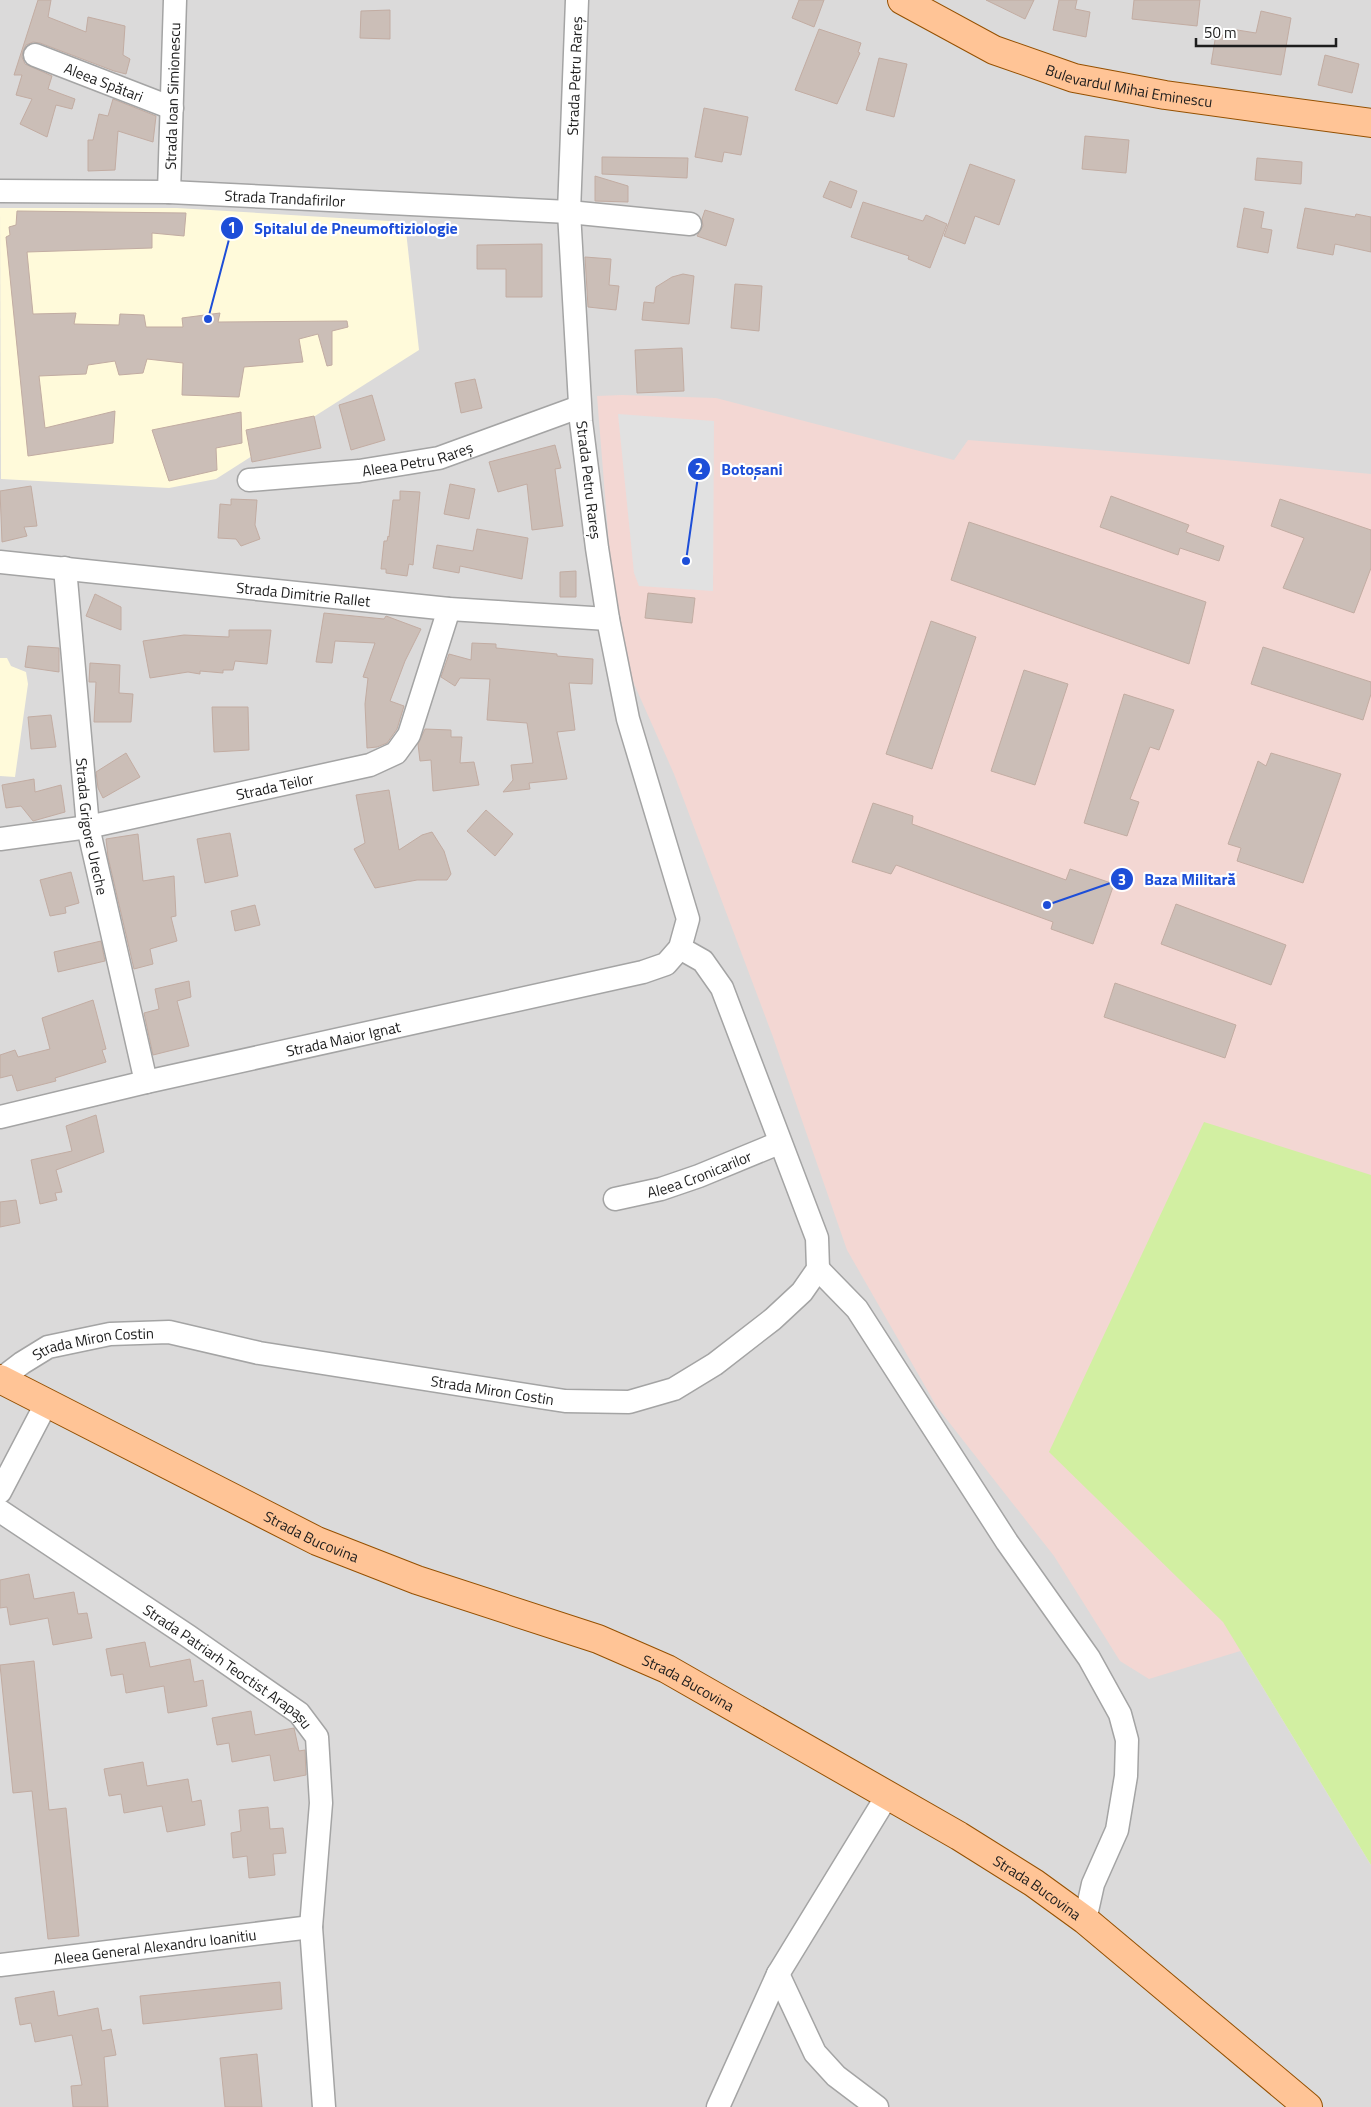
<svg xmlns="http://www.w3.org/2000/svg" width="1371" height="2107" viewBox="0 0 1371 2107" font-family="'Titillium Web',sans-serif">
<style>
.residential{fill:#dbdada}
.education{fill:#fffada}
.military{fill:#f3d7d3}
.grass{fill:#d2efa2}
.parking{fill:#e1e1e1}
.building{fill:#cbbeb7;stroke:#c2aca2}
.lines{fill:none;stroke-linecap:round;stroke-linejoin:round}
.minor-casing{stroke:#a4a4a4;stroke-width:25}
.major-casing{stroke:#955000;stroke-width:30}
.minor{stroke:#fff;stroke-width:22}
.major{stroke:#ffc496;stroke-width:28}
.labels{text-anchor:middle;dominant-baseline:central;stroke-width:4.5;stroke-linejoin:round;paint-order:stroke}
.street-label{font-size:15px;fill:#1d1d1d;stroke:#fff}
.leader{fill:none;stroke:#1d4ed8;stroke-width:2}
.callout-dot{fill:#1d4ed8;stroke:#fff;stroke-width:2}
.mark-label{font-size:15px;text-anchor:middle;font-weight:bold;fill:#fff}
.callout-label{font-size:16px;text-anchor:middle;font-weight:bold;fill:#1d4ed8;stroke:#fff;stroke-width:4.5;stroke-linejoin:round;paint-order:stroke}
</style>
<rect width="100%" height="100%" fill="#efe9e1"/>
<path class="residential" d="M0 0H1371V1175L1223 1622 1371 1865V2107H0Z"/>
<g class="education">
<path d="M0 208H177L405 222 419 350 216 479 169 488 1 479Z"/>
<path d="M0 658H7L11 666 26 672 28 684 15 777 0 776Z"/>
</g>
<path class="military" d="M622 395 716 398 954 460 968 440 1225 460 1371 474V1659L1348 1618 1149 1679 1120 1661 1054 1556 937 1407 847 1250 773 1037 674 774 627 668 614 608 597 396Z"/>
<path class="grass" d="M1204 1122 1371 1175V1865L1223 1622 1049 1452Z"/>
<path class="parking" d="M618 414 714 421 713 591 639 586 634 573Z"/>
<g class="building">
<path d="M38 0H51L48 17 86 32 88 17 125 26 123 55 130 59 126 74 114 71 40 43 33 42 26 45 23 51 22 57 25 64 52 76 48 89 75 99 72 109 56 105 47 137 20 124 32 99 16 95 22 75H14Z"/>
<path d="M799 0H824L814 27 792 18Z"/>
<path d="M986 0H1034L1025 19Z"/>
<path d="M1059 0H1077L1075 9 1090 12 1086 37 1053 30Z"/>
<path d="M1134 0H1200L1197 26 1132 19Z"/>
<path d="M390 10V39L360 38 361 11Z"/>
<path d="M1261 11 1291 18 1281 75 1211 64 1216 34 1227 36 1231 29 1256 33Z"/>
<path d="M819 29 861 43 858 52 860 53 837 104 795 90Z"/>
<path d="M1325 55 1359 64 1352 93 1318 85Z"/>
<path d="M879 58 907 64 894 117 866 110Z"/>
<path d="M113 99 156 116 153 142 118 131 115 170 88 171V140H93L99 114 108 116Z"/>
<path d="M704 108 748 117 741 155 724 152 722 162 695 157Z"/>
<path d="M1085 136 1129 140 1126 173 1082 169Z"/>
<path d="M602 157 688 158 687 178 602 174Z"/>
<path d="M1257 158 1302 162 1301 184 1255 180Z"/>
<path d="M970 164 1015 180 999 225 975 216 965 244 944 236Z"/>
<path d="M595 176 628 186V202L595 201Z"/>
<path d="M830 181 857 191 851 208 823 197Z"/>
<path d="M863 202 923 221 926 215 947 224 930 268 908 259 909 256 851 237Z"/>
<path d="M1244 208 1264 212 1261 228 1272 230 1268 253 1237 247Z"/>
<path d="M1305 208 1355 217 1356 214 1371 217V252L1335 244 1333 255 1297 248Z"/>
<path d="M705 210 734 219 726 246 697 236 703 226 702 219Z"/>
<path d="M17 211 186 213 184 236 152 233V248L27 252 33 314 76 313 74 324 119 325 120 314 144 315 146 327H183L182 318 220 313 218 322 347 321 348 327 332 331V365L327 366 318 334 299 339 303 362 244 367 239 397 182 395 183 363 147 359 143 373 119 375 115 361 88 365 86 374 39 376 45 428 115 411 113 443 28 456 6 237 10 235 9 227 16 225Z"/>
<path d="M542 244V297H506V269H477V245Z"/>
<path d="M585 257 611 259 609 285 619 286 616 310 588 307Z"/>
<path d="M683 274 694 276 689 324 642 320 644 302 654 303 656 287 672 277Z"/>
<path d="M735 284 762 286 759 331 731 328Z"/>
<path d="M682 348 684 391 637 393 635 350Z"/>
<path d="M475 379 482 408 461 413 455 383Z"/>
<path d="M372 395 385 440 351 450 339 405Z"/>
<path d="M241 412 242 443 216 448 217 470 169 481 152 430Z"/>
<path d="M314 416 321 448 252 462 246 430Z"/>
<path d="M555 445 561 468 555 469 563 526 532 530 527 484 498 492 489 462Z"/>
<path d="M450 484 475 489 469 519 444 514Z"/>
<path d="M31 486 37 526 24 527 27 536 2 542 0 491Z"/>
<path d="M400 491 420 492 413 565 409 564 407 576 386 573V569H381L384 541H387L388 536 389 537 393 500H400Z"/>
<path d="M1111 496 1189 525 1186 532 1224 546 1219 561 1180 548 1178 555 1100 527Z"/>
<path d="M231 499 257 500 255 525 260 539 241 546 236 539 218 538 220 504 231 505Z"/>
<path d="M1280 499 1371 530V568L1354 613 1283 588 1304 538 1271 526Z"/>
<path d="M969 522 1206 602 1189 664 951 580Z"/>
<path d="M477 529 528 538 522 579 460 566 459 573 433 568 437 545 473 551Z"/>
<path d="M576 571V597H560V572Z"/>
<path d="M648 593 695 598 692 623 645 618Z"/>
<path d="M95 594 121 607V630L86 616Z"/>
<path d="M324 613 384 619 386 616 421 629 405 661 390 701 404 706 397 729 387 743 377 747 367 748 365 704 368 678 363 677 375 643 335 641 332 663 316 662Z"/>
<path d="M931 621 976 637 932 769 886 754Z"/>
<path d="M229 630H271L267 664 235 661 233 670H223V673L200 671V674L188 672 150 678 143 641 184 635 229 637Z"/>
<path d="M472 643 496 644V648L557 654V656L593 659 592 684 569 683 575 730 557 732 567 779 529 783 530 789 503 792 513 780 511 765 533 763 527 723 487 720 490 679 460 678 455 686 441 677 449 654 471 660Z"/>
<path d="M28 646 59 648V672L25 667Z"/>
<path d="M1263 647 1371 682V694L1363 720 1251 684Z"/>
<path d="M90 663 120 665 119 693 133 694 131 722H94L96 682H89Z"/>
<path d="M1024 670 1068 684 1035 785 991 771Z"/>
<path d="M1124 694 1174 710 1159 750 1150 747 1130 799 1139 802 1127 836 1084 823Z"/>
<path d="M212 707H248L249 750 214 752Z"/>
<path d="M51 715 56 747 31 749 28 717Z"/>
<path d="M425 729 451 730V737H462L460 763 474 762 479 785 433 791 431 760 420 761 418 744Z"/>
<path d="M126 753 140 777 103 798 98 788 96 772Z"/>
<path d="M1271 753 1341 774 1303 883 1237 861 1241 848 1228 844 1258 761 1266 766Z"/>
<path d="M34 779 35 792 61 785 65 812 33 821 21 806 6 808 2 785Z"/>
<path d="M389 790 399 850 422 835 432 832 444 851 451 874 447 880H417L375 888 354 849 365 843 356 795Z"/>
<path d="M873 803 913 816 912 824 1066 880 1070 869 1114 884 1093 944 1051 929 1053 922 896 865 891 874 852 862Z"/>
<path d="M486 810 513 834 495 856 467 831Z"/>
<path d="M230 833 238 876 205 883 197 839Z"/>
<path d="M138 834 143 881 174 876 176 916 171 917 177 941 150 949 153 964 134 969 108 857 106 839Z"/>
<path d="M71 872 79 903 65 907 66 913 50 916 40 880Z"/>
<path d="M1176 904 1286 945 1271 985 1161 944Z"/>
<path d="M255 905 260 925 235 931 231 911Z"/>
<path d="M101 941 105 961 58 972 54 952Z"/>
<path d="M189 981 191 997 177 1001 189 1046 153 1055 144 1013 159 1009 155 989Z"/>
<path d="M1115 983 1236 1025 1225 1058 1104 1017Z"/>
<path d="M93 1000 106 1049 102 1050 106 1062 55 1078 56 1081 17 1091 12 1075 0 1078V1055L15 1050 18 1057 50 1049 42 1018Z"/>
<path d="M96 1115 104 1152 56 1170 62 1192 55 1193 57 1200 40 1204 31 1160 72 1151 66 1126Z"/>
<path d="M16 1200 20 1223 0 1227V1202Z"/>
<path d="M29 1574 34 1599 74 1592 78 1614 87 1613 92 1638 53 1645 48 1618 10 1625 7 1607 0 1608V1580Z"/>
<path d="M145 1642 150 1667 190 1659 194 1682 203 1680 207 1706 168 1713 164 1686 126 1693 123 1674 111 1676 106 1649Z"/>
<path d="M34 1661 49 1810 66 1808 79 1936 48 1939 32 1791 13 1793 0 1665Z"/>
<path d="M251 1711 255 1735 294 1728 299 1751 305 1750 306 1775 274 1781 270 1755 232 1762 229 1743 217 1745 212 1718Z"/>
<path d="M143 1762 147 1786 188 1779 192 1802 201 1800 205 1825 167 1832 162 1806 124 1813 121 1794 109 1796 104 1769Z"/>
<path d="M268 1807 270 1829 283 1828 286 1853 273 1854 275 1875 249 1878 247 1856 233 1858 231 1833 241 1831 239 1810Z"/>
<path d="M280 1982 282 2009 143 2024 140 1996Z"/>
<path d="M54 1991 58 2016 98 2008 102 2031 111 2029 116 2055 104 2057 108 2107H73L71 2086 82 2085 72 2035 35 2042 31 2023 20 2025 15 1998Z"/>
<path d="M257 2054 262 2107H225L220 2058Z"/>
</g>
<g class="lines">
<g class="minor-casing">
<g id="minor">
<path id="s1" d="M35 55 172 108"/>
<path id="s2" d="M0 191 169 192 569 212 690 224"/>
<path id="s3" d="M169 192 175 0"/>
<path id="s4" d="M249 480 359 471 439 458 579 407"/>
<path id="s5" d="M0 562 449 609 608 619"/>
<path id="s6" d="M65 568 88 827 146 1082"/>
<path id="s7" d="M0 839 88 827 370 765 396 753 409 735 449 609"/>
<path id="s8" d="M0 1117 146 1082 643 972 666 964 680 948 688 919 628 719 608 619 597 548 581 421 569 212 577 0"/>
<path id="s9" d="M615 1199 661 1189 699 1176 779 1143"/>
<path d="M818 1269 857 1309 1007 1542 1089 1658 1120 1714 1127 1740 1126 1776 1117 1830 1093 1884 1085 1920"/>
<path id="s10" d="M1 1379 22 1363 48 1347 110 1334 169 1332 259 1353 565 1401 629 1402 674 1389 715 1364 773 1319 802 1292 818 1269 817 1238 722 988 703 961 680 948"/>
<path d="M0 1492 46 1404"/>
<path id="s11" d="M0 1511 188 1636 299 1713 317 1737 321 1803 311 1927 324 2107"/>
<path id="s12" d="M0 1965 311 1927"/>
<path d="M778 1974 815 2053 836 2076 877 2107"/>
<path d="M718 2107 778 1974 887 1796"/>
</g>
</g>
<g class="major-casing">
<g id="major">
<path id="s13" d="M902 0 994 50 1074 78 1165 95 1371 123"/>
<path id="s14" d="M0 1379 317 1541 417 1580 598 1639 667 1669 959 1836 1034 1883 1085 1920 1308 2107"/>
</g>
</g>
<use href="#minor" class="minor"/>
<use href="#major" class="major"/>
</g>
<g class="labels">
<g class="street-label">
<text stroke="none"><textPath href="#s8" startOffset="1591">Strada Petru Rareș</textPath></text>
<text stroke="none"><textPath href="#s1" startOffset="74">Aleea Spătari</textPath></text>
<text stroke="none"><textPath href="#s13" startOffset="245">Bulevardul Mihai Eminescu</textPath></text>
<text stroke="none"><textPath href="#s3" startOffset="96">Strada Ioan Simionescu</textPath></text>
<text stroke="none"><textPath href="#s2" startOffset="285">Strada Trandafirilor</textPath></text>
<text stroke="none"><textPath href="#s4" startOffset="170">Aleea Petru Rareș</textPath></text>
<text transform="translate(589 480) rotate(83)">Strada Petru Rareș</text>
<text stroke="none"><textPath href="#s5" startOffset="305">Strada Dimitrie Rallet</textPath></text>
<text stroke="none"><textPath href="#s7" startOffset="280">Strada Teilor</textPath></text>
<text stroke="none"><textPath href="#s6" startOffset="260">Strada Grigore Ureche</textPath></text>
<text stroke="none"><textPath href="#s8" startOffset="352">Strada Maior Ignat</textPath></text>
<text stroke="none"><textPath href="#s9" startOffset="88">Aleea Cronicarilor</textPath></text>
<text stroke="none"><textPath href="#s10" startOffset="102">Strada Miron Costin</textPath></text>
<text stroke="none"><textPath href="#s10" startOffset="508">Strada Miron Costin</textPath></text>
<text stroke="none"><textPath href="#s14" startOffset="349">Strada Bucovina</textPath></text>
<text stroke="none"><textPath href="#s11" startOffset="276">Strada Patriarh Teoctist Arapașu</textPath></text>
<text stroke="none"><textPath href="#s14" startOffset="754">Strada Bucovina</textPath></text>
<text stroke="none"><textPath href="#s14" startOffset="1159">Strada Bucovina</textPath></text>
<text stroke="none"><textPath href="#s12" startOffset="156">Aleea General Alexandru Ioanitiu</textPath></text>
</g>
</g>
<path class="leader" d="M208 319L232 228M686 561L699 469M1047 905L1122 879"/>
<g class="callout-dot">
<circle cx="208" cy="319" r="5"/>
<circle cx="686" cy="561" r="5"/>
<circle cx="1047" cy="905" r="5"/>
<circle cx="232" cy="228" r="12"/>
<circle cx="699" cy="469" r="12"/>
<circle cx="1122" cy="879" r="12"/>
</g>
<g class="mark-label">
<text x="232" y="233">1</text>
<text x="699" y="474">2</text>
<text x="1122" y="885">3</text>
</g>
<g class="callout-label">
<text x="356" y="234">Spitalul de Pneumoftiziologie</text>
<text x="752" y="475">Botoșani</text>
<text x="1190" y="885">Baza Militară</text>
</g>
<path d="M1196 38v8h140v-8" fill="none" stroke="#1d1d1d" stroke-width="2.5"/>
<text x="1204" y="38" font-size="15" fill="#1d1d1d" stroke="#ffffff" stroke-width="4" paint-order="stroke">50 m</text>
</svg>
